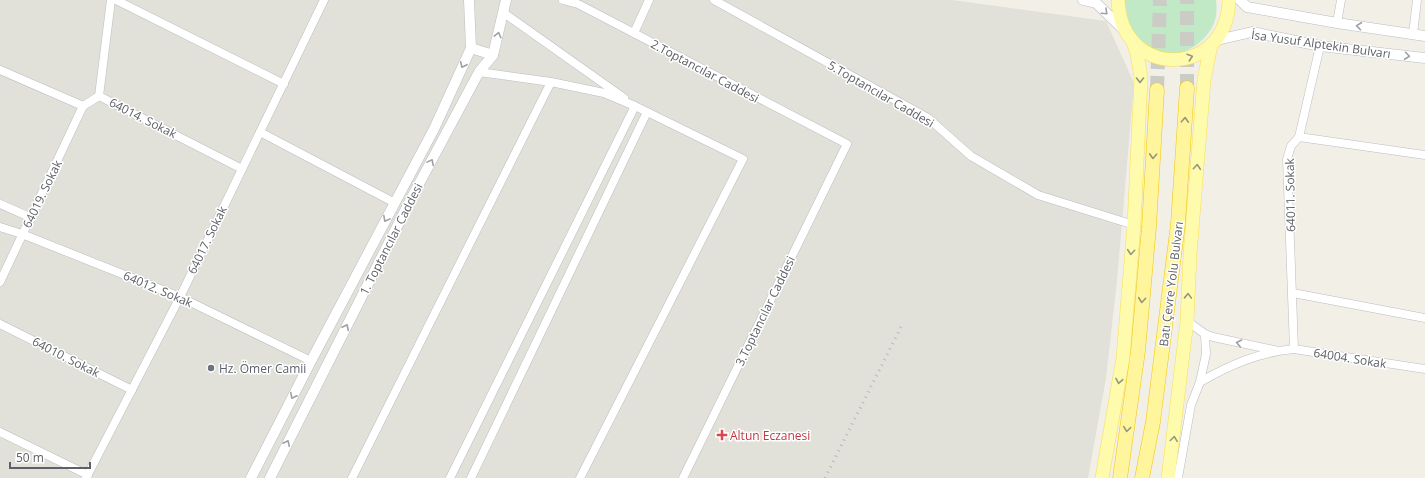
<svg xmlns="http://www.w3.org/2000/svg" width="1425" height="478" viewBox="0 0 1425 478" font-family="'Open Sans',sans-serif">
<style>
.industrial{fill:#e1e1da}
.green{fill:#c1e9c6}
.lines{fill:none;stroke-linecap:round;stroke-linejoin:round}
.trunk-tunnel{stroke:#ccccc6;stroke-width:14;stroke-dasharray:14 7;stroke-linecap:butt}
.minor-casing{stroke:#babdc2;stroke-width:9}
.tertiary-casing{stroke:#babdc2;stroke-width:11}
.primary-casing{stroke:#fade55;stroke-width:14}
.trunk-casing{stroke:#f6c500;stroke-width:15}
.minor{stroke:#fff;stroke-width:8}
.tertiary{stroke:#fff;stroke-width:10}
.primary{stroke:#fffbac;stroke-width:13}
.trunk{stroke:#fff59d;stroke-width:14}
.rail{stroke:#b7b8b8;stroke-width:3;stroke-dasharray:1 5;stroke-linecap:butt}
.oneway{stroke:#9ea0a4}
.oneway2{stroke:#96977f}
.oneway3{stroke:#96957a}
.worship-dot{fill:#6b7280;stroke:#fff;stroke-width:1.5}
.health-dot{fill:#e0444e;stroke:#fff;stroke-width:1.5}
.labels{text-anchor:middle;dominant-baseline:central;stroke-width:3;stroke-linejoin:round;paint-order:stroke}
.street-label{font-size:12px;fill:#5d6167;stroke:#fff}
.worship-label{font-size:12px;fill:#5b616d;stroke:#fff;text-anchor:start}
.health-label{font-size:12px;fill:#be3a42;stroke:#fff;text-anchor:start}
</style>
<rect width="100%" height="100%" fill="#f1efe6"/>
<path class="industrial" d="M0 0H952L1106 21 1134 83 1117 281 1106 378 1088 478H0Z"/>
<path class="green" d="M1124 0H1216C1217 9 1217 19 1212 27 1203 45 1177 61 1157 52 1148 48 1139 40 1131 34Z"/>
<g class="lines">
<g class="trunk-tunnel">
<path d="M1187 88V0"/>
<path d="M1157 90 1160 0"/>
</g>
<g class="minor-casing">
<g id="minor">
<path d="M116 0 284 84"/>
<path d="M563 0 578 4 847 144 683 478"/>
<path d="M714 0 928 118 971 156 1038 195 1134 225"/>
<path d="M504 13 624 98"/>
<path d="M1337 23 1341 0"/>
<path d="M634 33 649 0"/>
<path d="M1413 34 1417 0"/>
<path d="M0 70 83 106 99 96 242 169"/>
<path d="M479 72 551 82 604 93 635 106 743 159 580 478"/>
<path d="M99 96 111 0"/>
<path d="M260 132 395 203"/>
<path d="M1299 137 1425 155"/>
<path d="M0 204 32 218"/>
<path d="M0 227 22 234 180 297 311 361"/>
<path d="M0 282 83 106"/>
<path d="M1293 293 1425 318"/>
<path d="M1187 321 1205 334 1206 354 1200 382"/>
<path d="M0 324 132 390"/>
<path d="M1205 334 1213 337 1274 350"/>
<path d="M1294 349 1287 159 1291 146 1299 137 1320 46"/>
<path d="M0 432 88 475"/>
<path d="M86 478 180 297 324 0"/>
<path d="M352 478 551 82"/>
<path d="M450 478 635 106"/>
<path d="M471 478 647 112"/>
<path d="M1178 478 1191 405 1200 382C1230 365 1259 352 1294 349L1425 369"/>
</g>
</g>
<g class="tertiary-casing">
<g id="tertiary">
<path d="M1083 0 1096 3 1124 30"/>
<path d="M1240 0 1247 7 1337 23 1425 36"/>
<path d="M1217 40 1252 32 1320 46 1425 58"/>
<path d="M471 48 493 55"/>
<path d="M251 478 311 361 434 129 471 48 469 0"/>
<path d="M270 478 412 197 479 72 493 55 506 0"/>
</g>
</g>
<g class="primary-casing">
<g id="primary">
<path d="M1118 0C1121 80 1227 79 1229 0"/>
<path d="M1102 478 1123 358 1134 225 1141 78 1137 53 1133 42"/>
<path d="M1168 478 1187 321 1190 255 1204 80 1211 45"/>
</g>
</g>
<g class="trunk-casing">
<g id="trunk">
<path d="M1120 478 1138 351 1149 227 1157 90"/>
<path d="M1142 478 1153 422 1178 224 1187 88"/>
</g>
</g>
<use href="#minor" class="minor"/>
<use href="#tertiary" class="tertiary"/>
<use href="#primary" class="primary"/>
<use href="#trunk" class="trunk"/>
<path class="rail" d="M825 478 901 327"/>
</g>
<defs><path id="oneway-chevron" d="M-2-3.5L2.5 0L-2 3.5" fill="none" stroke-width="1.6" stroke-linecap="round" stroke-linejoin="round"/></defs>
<g class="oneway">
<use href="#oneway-chevron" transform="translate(1105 12) rotate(43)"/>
<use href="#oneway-chevron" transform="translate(1359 26) rotate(-172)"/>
<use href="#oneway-chevron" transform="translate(498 35) rotate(-76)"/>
<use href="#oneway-chevron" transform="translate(1407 56) rotate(7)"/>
<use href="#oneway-chevron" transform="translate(463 65) rotate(115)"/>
<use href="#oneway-chevron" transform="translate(431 162) rotate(-62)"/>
<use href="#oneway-chevron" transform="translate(386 219) rotate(118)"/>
<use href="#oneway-chevron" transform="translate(346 327) rotate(-63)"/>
<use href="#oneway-chevron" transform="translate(1239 343) rotate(-168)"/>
<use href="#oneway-chevron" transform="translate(293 396) rotate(117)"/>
<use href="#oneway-chevron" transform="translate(287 443) rotate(-64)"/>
</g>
<g class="oneway2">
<use href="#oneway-chevron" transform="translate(1190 57) rotate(-18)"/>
<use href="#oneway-chevron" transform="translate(1140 80) rotate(90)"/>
<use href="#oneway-chevron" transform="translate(1197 167) rotate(-85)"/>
<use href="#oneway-chevron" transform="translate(1131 252) rotate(95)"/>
<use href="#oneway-chevron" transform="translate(1188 296) rotate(-88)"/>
<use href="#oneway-chevron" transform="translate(1119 381) rotate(100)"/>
<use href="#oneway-chevron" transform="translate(1174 439) rotate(-82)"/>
</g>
<g class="oneway3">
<use href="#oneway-chevron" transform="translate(1185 120) rotate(-87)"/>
<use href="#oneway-chevron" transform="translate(1153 156) rotate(93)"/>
<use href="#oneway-chevron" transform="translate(1142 300) rotate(95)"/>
<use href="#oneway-chevron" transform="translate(1127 429) rotate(98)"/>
</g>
<circle class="worship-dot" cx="211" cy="368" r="4"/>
<path class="health-dot" d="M720 429h4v4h4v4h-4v4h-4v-4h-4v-4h4z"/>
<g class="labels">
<g class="street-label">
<text transform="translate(1321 44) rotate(8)">İsa Yusuf Alptekin Bulvarı</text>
<text transform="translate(705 71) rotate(28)">2.Toptancılar Caddesi</text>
<text transform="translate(881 94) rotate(30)">5.Toptancılar Caddesi</text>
<text transform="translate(143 118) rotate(27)">64014. Sokak</text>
<text transform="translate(42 194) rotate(-64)">64019. Sokak</text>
<text transform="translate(1290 195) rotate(-91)">64011. Sokak</text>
<text transform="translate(391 239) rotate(-63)">1. Toptancılar Caddesi</text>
<text transform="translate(207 240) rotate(-64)">64017. Sokak</text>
<text transform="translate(1171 284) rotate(-83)">Batı Çevre Yolu Bulvarı</text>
<text transform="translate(158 289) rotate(23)">64012. Sokak</text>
<text transform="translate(765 311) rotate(-64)">3.Toptancılar Caddesi</text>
<text transform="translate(66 357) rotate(27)">64010. Sokak</text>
<text transform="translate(1350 358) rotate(9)">64004. Sokak</text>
</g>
<g class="worship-label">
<text x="219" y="368">Hz. Ömer Camii</text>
</g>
<g class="health-label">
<text x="730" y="435">Altun Eczanesi</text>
</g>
</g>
<path d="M10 462v6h80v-6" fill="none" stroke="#5d6167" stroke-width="2"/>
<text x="16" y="462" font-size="12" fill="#5d6167" stroke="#ffffff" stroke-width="3" paint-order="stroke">50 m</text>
</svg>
